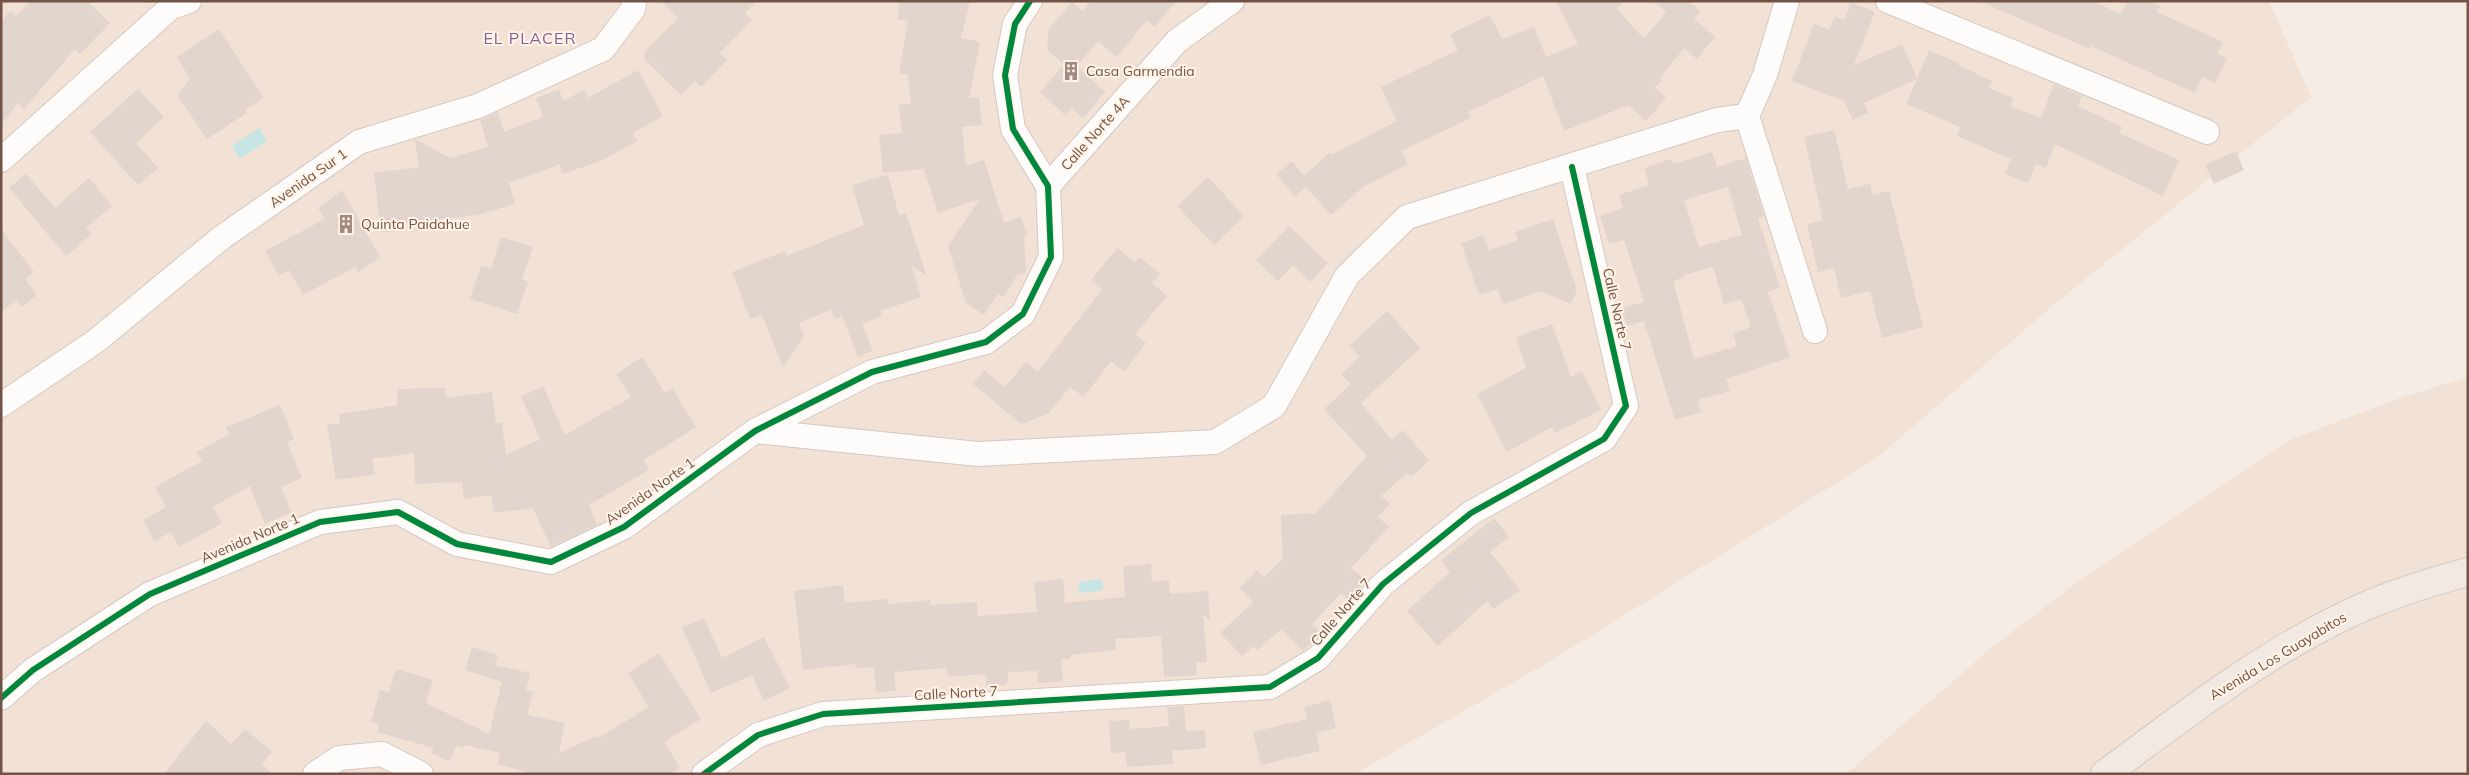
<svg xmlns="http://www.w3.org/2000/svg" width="2469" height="775" viewBox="0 0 2469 775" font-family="Mulish,sans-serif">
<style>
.residential{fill:#f1e2d5}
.water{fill:#c7e5e5}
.building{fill:#e1d5cd;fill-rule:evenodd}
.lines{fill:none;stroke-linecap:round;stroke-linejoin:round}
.minor-casing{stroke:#d4c8c1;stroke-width:26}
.primary-casing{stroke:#d4c9c3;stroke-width:30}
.minor{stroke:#fefcfb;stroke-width:24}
.primary{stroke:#f2eae2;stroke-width:28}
.cycleway-casing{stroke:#fff3e5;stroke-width:9}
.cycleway{stroke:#00873e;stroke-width:6}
.labels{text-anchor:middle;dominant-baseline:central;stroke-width:4;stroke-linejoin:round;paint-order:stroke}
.poi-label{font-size:14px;fill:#725346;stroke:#fff3e5;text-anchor:start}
.street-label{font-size:14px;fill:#725346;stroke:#fff3e5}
.quarter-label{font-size:16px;letter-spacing:1px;fill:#806296;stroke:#fff3e5}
</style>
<rect width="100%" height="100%" fill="#f5ede5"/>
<g class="residential">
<path d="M1 1H2269L2311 97 2057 302 1878 457 1554 659 1355 774H1Z"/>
<path d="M2468 377V774H1846L1990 649 2076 583 2292 439 2400 398Z"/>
</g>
<g class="water">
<path d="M259 128 267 141 240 159 232 146Z"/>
<path d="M1102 579 1103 590 1080 593 1078 582Z"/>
</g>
<g class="building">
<path d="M31 1H88L110 23 80 54 75 49 24 109 18 103 1 124V21L10 11 16 16Z"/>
<path d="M661 1H756L745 13 752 20 720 53 727 60 701 87 695 81 681 95 644 59V53L678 18Z"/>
<path d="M899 1H970L961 38 980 42 969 98 979 97 982 125 962 127 966 166 984 160 1004 223 1021 217 1027 236 1024 237 1026 273 1018 274 1003 297 998 294 984 315 966 303 948 246 980 199 938 213 924 169 883 173 879 135 902 133 899 105 911 104 908 75 899 73 908 21 898 19Z"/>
<path d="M1091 1H1176L1155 27 1147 20 1117 57 1098 41 1077 66 1105 92 1083 118 1072 108 1066 116 1040 92 1064 65 1047 50 1049 29 1072 2 1083 11Z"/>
<path d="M1556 1H1624L1617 9 1644 39 1666 12 1653 1H1688L1700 11 1694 19 1715 37 1697 59 1684 48 1660 78 1662 80 1655 88 1666 98 1646 121 1629 105 1564 131 1543 76 1468 112 1471 118 1401 151 1408 164 1363 187 1331 215 1306 187 1295 197 1276 174 1292 161 1304 176 1329 153 1331 155 1397 121 1381 87 1458 50 1450 34 1490 15 1502 39 1534 27 1546 57 1578 44Z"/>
<path d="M1979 1H2092L2121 14 2127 1H2150L2160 6 2157 12 2223 42 2217 53 2227 58 2215 83 2202 77 2195 93 2091 46 2090 49Z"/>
<path d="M1851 2 1875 12 1854 65 1902 44 1917 78 1929 51 1959 63 1958 65 1992 81 1989 88 2013 98 2010 106 2041 118 2054 84 2082 96 2078 106 2122 127 2119 133 2179 160 2163 196 2055 144 2046 168 2036 164 2028 183 2005 174 2011 159 1957 136 1960 127 1906 104 1917 79 1864 103 1868 113 1853 120 1844 101 1792 81 1814 24 1829 30 1835 16 1844 20Z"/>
<path d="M219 29 264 98 245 110 247 113 207 139 177 95 190 79 177 57Z"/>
<path d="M638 70 663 116 633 133 637 141 603 160 563 174 560 164 509 183 515 204 477 215 399 224 400 231 381 233 374 173 419 167 415 139 450 158 488 147 480 120 498 112 504 132 543 117 536 98 559 89 563 101 584 90 588 98Z"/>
<path d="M138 89 164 117 136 143 158 168 138 185 90 132Z"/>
<path d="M1834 130 1848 189 1870 184 1873 195 1889 191 1923 327 1882 338 1870 291 1841 298 1834 268 1818 272 1807 224 1823 220 1804 137Z"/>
<path d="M2236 151 2244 170 2214 184 2205 165Z"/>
<path d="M1712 152 1717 167 1746 158 1764 216 1758 218 1780 288 1768 292 1790 357 1726 379 1730 391 1698 400 1701 412 1675 420 1644 321 1627 326 1622 308 1644 302 1624 240 1609 244 1600 216 1623 208 1619 195 1649 185 1644 168 1671 159 1673 164ZM1728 187 1742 235 1699 247 1684 200ZM1713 267 1724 304 1741 299 1751 327 1733 334 1737 346 1694 359 1673 281 1684 277V275Z"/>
<path d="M26 174 55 208 89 178 112 206 86 228 92 234 66 256 9 188Z"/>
<path d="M888 175 899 215 906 213 927 276 911 265 921 297 880 311 882 316 862 324 873 351 858 357 842 316 835 319 831 310 799 323 804 336 783 367 762 315 750 319 732 272 785 251 787 256 864 225 852 185Z"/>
<path d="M1208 177 1244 216 1214 245 1177 206Z"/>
<path d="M342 190 380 257 359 272 355 267 303 295 289 270 279 276 265 251 325 219 318 208Z"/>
<path d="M1553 219 1577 290 1571 304 1540 291 1503 304 1498 289 1479 295 1461 243 1483 235 1489 250 1518 240 1515 232Z"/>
<path d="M1289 226 1328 263 1310 282 1293 265 1278 281 1256 260Z"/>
<path d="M1 229 34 272 25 279 37 295 22 307 16 300 1 312Z"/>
<path d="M501 237 533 247 522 279 528 282 517 314 470 299 481 266 491 269Z"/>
<path d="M1117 248 1135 262 1140 257 1160 274 1152 283 1167 296 1135 334 1146 343 1124 372 1111 361 1084 397 1070 387 1048 414 1021 424 973 384 984 370 1005 387 1026 362 1038 372 1102 289 1091 280Z"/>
<path d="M1387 311 1420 348 1361 403 1392 440 1403 430 1429 461 1411 477 1407 473 1381 496 1390 504 1378 517 1389 527 1351 568 1366 581 1349 600 1341 593 1312 624 1321 633 1303 651 1281 629 1257 650 1253 646 1242 656 1220 633 1253 602 1239 588 1257 570 1264 577 1283 558 1281 515 1316 513 1367 456 1324 409 1351 384 1341 374 1360 357 1349 346Z"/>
<path d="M1552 324 1571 377 1582 371 1601 410 1555 433 1552 427 1507 452 1477 394 1526 368 1516 337Z"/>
<path d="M642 357 665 393 672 388 696 427 644 460 649 470 589 505 597 525 551 547 533 508 494 513 491 495 464 499 462 482 415 484 414 453 372 459 375 474 336 480 327 425 340 423 339 414 397 405V389L445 388 446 398 492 392 496 423H502L506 455 540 439 521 396 543 386 565 435 631 397 616 374Z"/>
<path d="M280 405 294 439 287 442 302 478 281 487 291 512 265 524 250 486 213 507 222 523 179 547 171 532 154 541 143 520 166 507 155 487 202 461 197 452 229 434 226 427Z"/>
<path d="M1494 518 1509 537 1490 552 1520 590 1494 609 1487 601 1438 646 1407 611 1450 572 1441 560Z"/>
<path d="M1151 564 1152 582 1169 580 1170 594 1208 591 1210 621 1203 614 1207 662 1196 663 1197 675 1164 677 1161 636 1115 639 1116 650 1070 655V659H1061L1063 681 1038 683 1037 671 1009 672 1006 685 986 686V674L948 677 947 668 894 672 896 691 876 692 874 667 856 668 855 664 803 670 794 591 843 585 845 603 888 599V604L930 600V605L977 602 978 616 1037 612 1034 582 1063 579 1065 603 1125 597 1123 566Z"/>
<path d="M704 618 722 658 764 637 790 688 764 701 752 675 711 693 682 628Z"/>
<path d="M472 647 498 655 495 665 530 673 526 690 533 692 527 715 565 723 559 753 597 736 598 738 649 707 628 673 659 653 701 719 664 742 680 768 671 774H524L525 771 498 765 500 753 465 745 463 748 457 745 449 761 431 753 434 748 377 732 379 724 371 722 380 690 389 692 396 669 433 680 426 703 489 734 502 682 465 670Z"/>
<path d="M1330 700 1336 728 1316 733 1320 751 1261 765 1253 732 1307 719 1304 707Z"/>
<path d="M1184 706 1186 731 1205 730 1206 748 1172 751 1173 764 1127 767 1125 752 1111 753 1109 721 1129 720 1130 729 1169 726 1167 707Z"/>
<path d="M206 721 231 744 245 729 272 752 262 764 272 774H164Z"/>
</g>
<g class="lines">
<g class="minor-casing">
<g id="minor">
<path d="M1888 1 2207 132"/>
<path d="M1747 116 1815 331"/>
<path d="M1 160 171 7 189 1"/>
<path d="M1048 186 1177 41 1232 1"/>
<path d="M1 405 96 341 221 238 359 142 478 106 603 49 633 9 634 1"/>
<path d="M755 431 978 454 1215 442 1274 406 1347 276 1407 217 1717 120 1747 116 1765 75 1787 1"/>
<path d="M1 698 33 670 150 594 320 522 398 512 457 544 551 562 624 527 755 431 872 372 986 342 1023 314 1051 257 1048 186 1013 129 1005 75 1015 24 1030 1"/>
<path d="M315 774 339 758 382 754 421 774"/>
<path d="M704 774 758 735 823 714 1270 687 1318 658 1383 584 1471 513 1604 439 1626 406 1572 167"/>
</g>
</g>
<g class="primary-casing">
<path id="primary" d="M2105 774C2182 717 2259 657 2346 615 2385 596 2426 583 2468 572"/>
</g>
<use href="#minor" class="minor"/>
<use href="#primary" class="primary"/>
<g class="cycleway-casing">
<g id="cycleway">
<path d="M1 698 33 670 150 594 320 522 398 512 457 544 551 562 624 527 755 431 872 372 986 342 1023 314 1051 257 1048 186 1013 129 1005 75 1015 24 1030 1"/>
<path d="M704 774 758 735 823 714 1270 687 1318 658 1383 584 1471 513 1604 439 1626 406 1572 167"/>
</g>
</g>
<use href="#cycleway" class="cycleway"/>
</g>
<defs>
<g id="building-bare" transform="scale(1.5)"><path d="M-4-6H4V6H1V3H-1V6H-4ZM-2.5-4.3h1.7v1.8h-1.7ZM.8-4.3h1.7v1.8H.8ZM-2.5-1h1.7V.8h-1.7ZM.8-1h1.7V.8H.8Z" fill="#a0897e" stroke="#fff3e5" stroke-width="2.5" paint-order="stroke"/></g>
</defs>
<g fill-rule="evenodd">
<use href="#building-bare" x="1071" y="71"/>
<use href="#building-bare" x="346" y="224"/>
</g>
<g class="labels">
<g class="poi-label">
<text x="1086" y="71">Casa Garmendia</text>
<text x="361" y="224">Quinta Paidahue</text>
</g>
<g class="street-label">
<text transform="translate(1095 133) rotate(-48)">Calle Norte 4A</text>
<text transform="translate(308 178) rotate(-35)">Avenida Sur 1</text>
<text transform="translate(1617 309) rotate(77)">Calle Norte 7</text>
<text transform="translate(650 491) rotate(-35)">Avenida Norte 1</text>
<text transform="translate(250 538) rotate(-23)">Avenida Norte 1</text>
<text transform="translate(1341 612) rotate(-49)">Calle Norte 7</text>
<text transform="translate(2278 656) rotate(-31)">Avenida Los Guayabitos</text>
<text transform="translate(956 693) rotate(-3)">Calle Norte 7</text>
</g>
<g class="quarter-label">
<text x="530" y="38">EL PLACER</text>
</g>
</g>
<rect width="2469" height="775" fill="none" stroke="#725346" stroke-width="5"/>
</svg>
